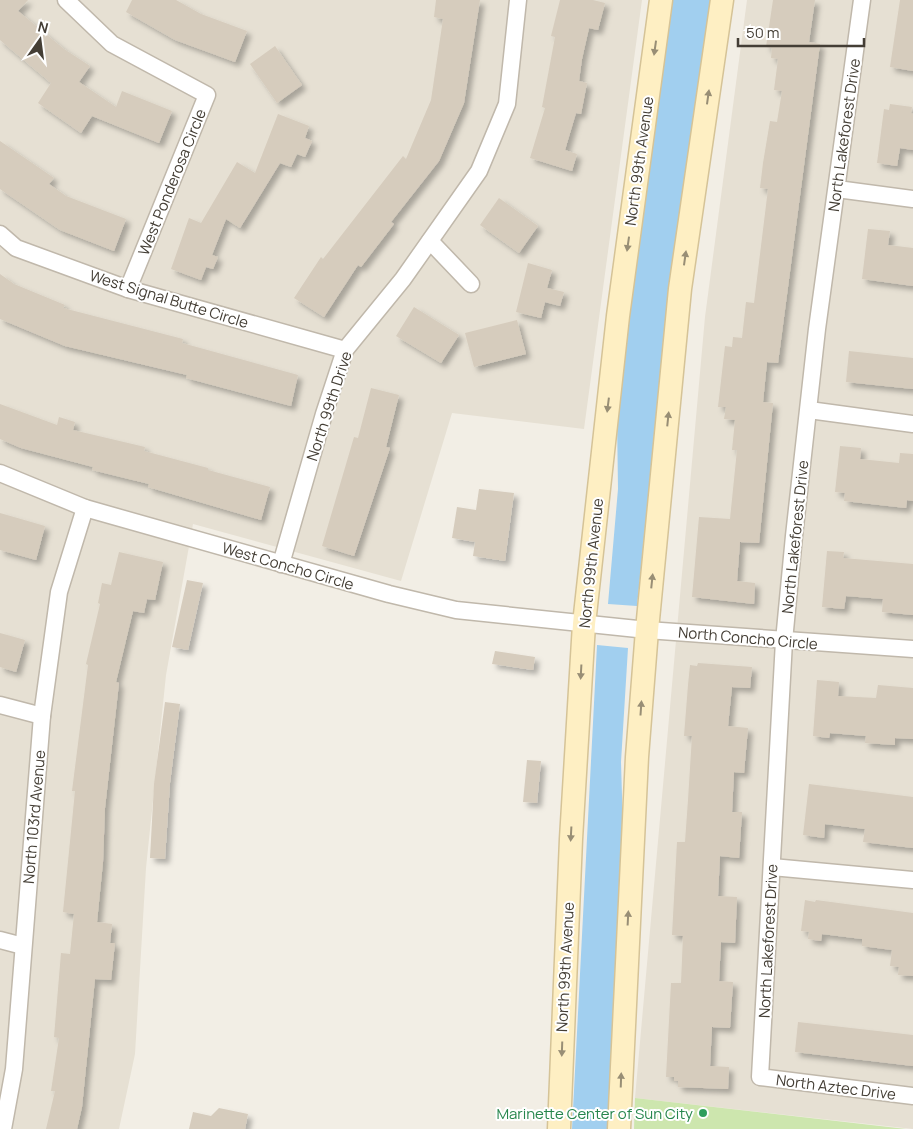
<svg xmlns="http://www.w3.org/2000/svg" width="913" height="1129" viewBox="0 0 913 1129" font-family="Manrope,sans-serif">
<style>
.residential{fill:#e6e0d3}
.green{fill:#cde6ae}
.water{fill:#a1cfef}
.building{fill:#d6ccbd;filter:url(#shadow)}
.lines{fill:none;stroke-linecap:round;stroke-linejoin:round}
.street-casing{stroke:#c0b8ab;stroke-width:19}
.secondary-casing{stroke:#d5c397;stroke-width:25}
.street{stroke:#fff;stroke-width:16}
.secondary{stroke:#feefc3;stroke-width:22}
.oneway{fill:#988e75}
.leisure-dot{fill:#2e9e5b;stroke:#fff;stroke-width:2}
.labels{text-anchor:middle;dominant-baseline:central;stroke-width:4;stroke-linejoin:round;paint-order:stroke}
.street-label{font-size:15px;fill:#443e35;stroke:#fff}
.leisure-label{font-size:15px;fill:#27864d;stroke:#fff;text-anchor:end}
</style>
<defs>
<filter id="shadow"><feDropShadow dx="4.5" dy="4.5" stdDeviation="2.5" flood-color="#0004"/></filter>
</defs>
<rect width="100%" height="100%" fill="#f2eee5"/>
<g class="residential">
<path d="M0 0H642L584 429 452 413 401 581 193 524 166 675 146 868 135 1054 119 1129H0Z"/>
<path d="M747 0H913V1129L635 1098 705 317Z"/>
</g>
<path class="green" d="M635 1098 906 1129H634Z"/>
<g class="water">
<path d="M673 0H712L666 336 637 606 608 604 618 489 617 419 628 315Z"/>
<path d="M597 645 628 648 621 762 623 829 613 1129H572Z"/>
</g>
<g class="building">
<path d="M0 0H28L18 11 64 49 90 66 79 82 116 107 122 91 172 111 159 143 92 116 81 133 38 103 51 83 0 40Z"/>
<path d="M132 0H176L201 14 247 31 235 62 175 40 126 12Z"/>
<path d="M436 0H480L464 103 439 161 391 222 394 224 361 267 358 265 324 317 294 298 321 257 323 259 403 156 406 159 431 100 443 19 434 17Z"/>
<path d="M560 0H593L605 3 598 30 589 28 582 59 579 81 587 83 581 114 576 113 565 150 577 154 572 171 530 158 545 108 542 107 555 37 551 36Z"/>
<path d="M773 0H815L809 42 820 44 778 363 767 362 763 402 773 403 759 543 740 542 737 581 755 583 754 604 692 597 699 517 730 519 737 450H732L735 420 724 419 726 407H718L725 346 732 347 733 337 742 338 746 302 754 303 768 189 760 188 763 163 770 121 777 122 782 91 774 90 778 59 771 58 772 48 766 47Z"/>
<path d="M900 0H913V71L890 67Z"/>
<path d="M275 46 302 85 277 103 250 64Z"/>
<path d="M890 104 912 107 911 113 913 114V150L900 148 897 166 877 163 884 109 889 110Z"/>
<path d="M278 114 309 126 305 138 312 141 305 157 297 154 291 167 280 163 240 228 226 219 212 255 218 257 213 269 206 267 201 280 171 269 189 218 201 223 237 162 255 173Z"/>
<path d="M0 141 54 178 49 184 66 196 126 219 114 251 60 230 0 189Z"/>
<path d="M499 198 538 226 519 253 480 225Z"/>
<path d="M868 229 890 231 888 245 913 248V286L862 279Z"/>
<path d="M528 263 552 270 547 288 564 292 560 306 545 302 541 318 516 312Z"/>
<path d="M0 274 14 284 65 305 63 308 183 339 182 343 298 375 291 406 186 378 187 375 65 346 0 319Z"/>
<path d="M414 307 459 335 441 363 396 336Z"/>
<path d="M517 320 526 354 474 367 465 333Z"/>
<path d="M849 351 913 358V389L846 382Z"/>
<path d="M371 388 399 395 386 447 390 448 354 556 322 546 354 437 358 438Z"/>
<path d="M0 404 57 425 59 417 75 422 73 430 145 447 144 451 208 468V470L270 487 261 520 148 487 149 484 92 470 93 467 21 448 0 439Z"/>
<path d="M840 446 861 448 860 459 899 463 900 453 913 454V501L907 500 906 508 844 501 845 493 835 492Z"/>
<path d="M479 489 514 493 505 561 473 556 475 542 452 538 457 507 476 510Z"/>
<path d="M0 513 45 526 36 560 0 550Z"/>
<path d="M827 551 844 552 843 558 913 564V615L882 612 883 599 846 596 844 609 822 607Z"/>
<path d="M119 552 163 562 155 600 147 599 144 613 133 611 116 682 119 683 105 808 103 862 97 922 112 924 110 943H115L111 980 95 979 82 1107 77 1129H46L55 1091H51L59 1038 54 1037 61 953 70 954 74 914 63 912 75 791H72L88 665 86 664 100 604 98 603 102 583 111 585Z"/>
<path d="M187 580 203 583 188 650 172 647Z"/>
<path d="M0 633 25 640 16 672 0 667Z"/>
<path d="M495 651 535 657 533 670 492 664Z"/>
<path d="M698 663 752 667 750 688 732 687 728 726 748 728 744 773 734 772 732 812H742L739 858 720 856 718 896 737 897 735 943 721 942 719 981 733 982 730 1028 712 1027 710 1066 729 1067 728 1089 678 1087V1081H674V1077H666L671 983H681L683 936 672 935 677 842H685L688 800 692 736H684L688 685 690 665 697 666Z"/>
<path d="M817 680 839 682 838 696 876 698 878 685 913 688V739L895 738V745L865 743 866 736 830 733 829 738 813 736Z"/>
<path d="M165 702 180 704 170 783 165 859 150 858 154 784Z"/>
<path d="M527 760 541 761 537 803 523 802Z"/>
<path d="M809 784 913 797V848L863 842 865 829 825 824 824 838 803 835Z"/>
<path d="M805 900 815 902 816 900 913 913V976L898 975 899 967 890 966 892 950 862 946V939L822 934 821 941 808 939 809 932 801 931Z"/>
<path d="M798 1022 913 1035V1066L795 1052Z"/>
<path d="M219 1108 248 1114 245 1129H189L193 1112 211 1116Z"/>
</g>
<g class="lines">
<g class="street-casing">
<g id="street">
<path d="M66 0 112 44 207 95 128 289"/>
<path d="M862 0 817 329 794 536 784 641 760 1077 913 1096"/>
<path d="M837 189 913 199"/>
<path d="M0 234 16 248 128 289 345 350"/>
<path d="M430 241 471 284"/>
<path d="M809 410 913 424"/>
<path d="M0 473 85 508 389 594 456 610 647 630 913 649"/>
<path d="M281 564 324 414 345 350 403 279 479 171 507 104 518 0"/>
<path d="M0 705 42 716"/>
<path d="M772 867 913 880"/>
<path d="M0 940 23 946"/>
<path d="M3 1129 14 1069 42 716 59 592 85 508"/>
</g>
</g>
<g class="secondary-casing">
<g id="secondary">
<path d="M559 1129 571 839 584 624 618 316 661 0"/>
<path d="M619 1129 637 757 647 630 680 289 722 0"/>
</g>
</g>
<use href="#street" class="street"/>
<use href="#secondary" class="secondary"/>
</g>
<defs><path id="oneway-solid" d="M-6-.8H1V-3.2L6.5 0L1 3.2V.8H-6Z" transform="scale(1.25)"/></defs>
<g class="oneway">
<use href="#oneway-solid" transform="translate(655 48) rotate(98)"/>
<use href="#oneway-solid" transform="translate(708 97) rotate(-82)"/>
<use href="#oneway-solid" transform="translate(628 244) rotate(98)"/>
<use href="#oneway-solid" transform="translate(685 258) rotate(-82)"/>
<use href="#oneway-solid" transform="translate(608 405) rotate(97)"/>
<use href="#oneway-solid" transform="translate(668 419) rotate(-84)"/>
<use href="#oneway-solid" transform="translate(652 581) rotate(-84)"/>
<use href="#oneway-solid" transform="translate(581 672) rotate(93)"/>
<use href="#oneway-solid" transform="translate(641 708) rotate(-86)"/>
<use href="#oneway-solid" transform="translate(571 834) rotate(93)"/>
<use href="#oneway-solid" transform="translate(628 918) rotate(-87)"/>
<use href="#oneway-solid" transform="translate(562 1049) rotate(92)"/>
<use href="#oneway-solid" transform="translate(621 1080) rotate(-88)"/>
</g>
<circle class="leisure-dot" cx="703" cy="1113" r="5"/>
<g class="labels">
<g class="street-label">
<text transform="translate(844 135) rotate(-82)">North Lakeforest Drive</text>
<text transform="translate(639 161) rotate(-82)">North 99th Avenue</text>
<text transform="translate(172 182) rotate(-68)">West Ponderosa Circle</text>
<text transform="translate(169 299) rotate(17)">West Signal Butte Circle</text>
<text transform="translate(329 406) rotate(-72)">North 99th Drive</text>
<text transform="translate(795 537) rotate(-84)">North Lakeforest Drive</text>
<text transform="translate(591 563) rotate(-84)">North 99th Avenue</text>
<text transform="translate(288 566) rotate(16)">West Concho Circle</text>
<text transform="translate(748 638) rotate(5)">North Concho Circle</text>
<text transform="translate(34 817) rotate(-85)">North 103rd Avenue</text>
<text transform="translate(768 941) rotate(-87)">North Lakeforest Drive</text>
<text transform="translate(565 967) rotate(-87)">North 99th Avenue</text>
<text transform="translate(836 1087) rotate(7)">North Aztec Drive</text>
</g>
<g class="leisure-label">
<text x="693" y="1113">Marinette Center of Sun City</text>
</g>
</g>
<g transform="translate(40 40) rotate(14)" stroke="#ffffff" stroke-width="4" paint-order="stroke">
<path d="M0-4L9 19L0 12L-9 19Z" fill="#443e35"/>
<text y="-8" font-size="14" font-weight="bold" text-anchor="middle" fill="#443e35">N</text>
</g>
<path d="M738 38v8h126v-8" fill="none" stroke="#443e35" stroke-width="2.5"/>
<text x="746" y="38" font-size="15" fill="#443e35" stroke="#ffffff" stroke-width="4" paint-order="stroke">50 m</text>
</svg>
